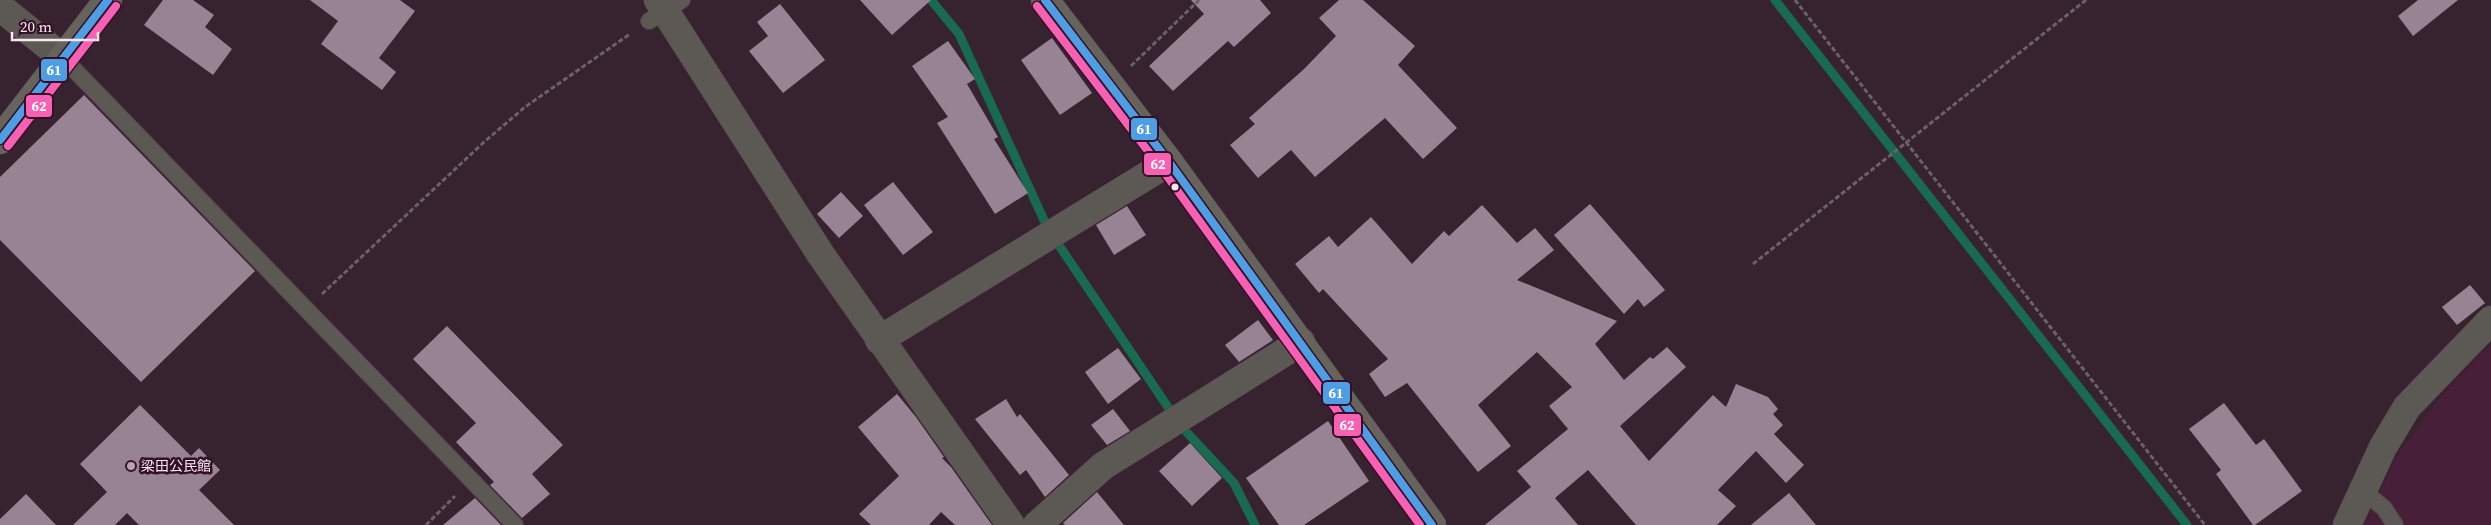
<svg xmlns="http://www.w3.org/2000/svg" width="2491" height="525" viewBox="0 0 2491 525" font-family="'Source Serif 4','Noto Sans JP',serif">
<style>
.built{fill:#481f38}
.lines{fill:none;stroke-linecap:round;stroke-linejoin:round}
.stream{stroke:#186b51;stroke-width:9}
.building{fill:#978394}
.lane-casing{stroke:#513f49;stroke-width:18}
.street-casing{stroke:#513f49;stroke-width:29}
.secondary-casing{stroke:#513f49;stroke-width:29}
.path{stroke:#696364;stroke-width:3;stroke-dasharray:5 2.5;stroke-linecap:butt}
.lane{stroke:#5c5854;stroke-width:16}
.street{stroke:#5c5854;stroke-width:28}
.secondary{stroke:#66635d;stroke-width:28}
.bus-1-casing{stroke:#341026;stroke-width:11}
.bus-2-casing{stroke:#341026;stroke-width:11}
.bus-1{stroke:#4d9ee5;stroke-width:8}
.bus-2{stroke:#f860b3;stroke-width:8}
.bus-dot{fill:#fde8f2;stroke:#341026;stroke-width:2}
.poi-dot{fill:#b8a3ae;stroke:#341026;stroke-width:2}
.labels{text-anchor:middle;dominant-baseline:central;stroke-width:5;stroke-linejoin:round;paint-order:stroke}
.poi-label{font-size:14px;fill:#fde8f2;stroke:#341026;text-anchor:start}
.line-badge{stroke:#341026;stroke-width:2}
.badge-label{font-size:14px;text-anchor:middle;font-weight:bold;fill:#fff}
</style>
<rect width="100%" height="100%" fill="#37222f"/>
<path class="built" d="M2491 345V525H2364L2397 456 2443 394Z"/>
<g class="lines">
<g class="stream">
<path d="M931 0 959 34 1048 229 1180 425 1234 483 1255 525"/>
<path d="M1775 0 2187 525"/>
</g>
</g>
<g class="building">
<path d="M163 0H193L214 15 205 27 232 49 213 75 144 25Z"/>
<path d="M310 0H400L415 11 379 58 396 72 382 90 321 44 338 21Z"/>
<path d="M860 0H931L892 35Z"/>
<path d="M1191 0H1260L1271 13 1234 47 1228 41 1173 91 1149 66 1204 14Z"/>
<path d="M1339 0H1363L1415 46 1398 65 1457 128 1423 159 1385 118 1315 177 1291 150 1258 178 1230 145 1255 124 1249 118 1304 69 1336 36 1319 18Z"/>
<path d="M2418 0H2458L2413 36 2398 16Z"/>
<path d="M780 4 825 60 783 93 749 51 768 36 757 22Z"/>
<path d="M1052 38 1092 93 1060 115 1021 60Z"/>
<path d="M948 41 975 79 967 84 998 137 994 139 1028 193 995 214 937 123 948 117 912 66Z"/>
<path d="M84 95 255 271 141 382 0 240V177Z"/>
<path d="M893 182 933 232 903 255 864 205Z"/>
<path d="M841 192 863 216 839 238 817 214Z"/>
<path d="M1590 204 1665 290 1644 307 1638 299 1624 314 1554 235Z"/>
<path d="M1482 205 1517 243 1535 228 1554 250 1517 280 1617 321 1595 344 1624 380 1650 357 1653 359 1667 347 1686 367 1620 426 1649 461 1713 395 1726 407 1736 384 1768 397 1778 409 1773 414 1783 425 1774 434 1804 465 1786 483 1756 451 1718 490 1736 506 1717 525H1636L1588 470 1555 498 1578 525H1485L1531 487 1517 471 1568 429 1549 406 1572 387 1537 352 1478 405 1511 446 1478 472 1407 383 1385 397 1369 374 1388 359 1323 289 1319 293 1295 264 1329 236 1338 247 1371 217 1412 264 1444 231 1449 236Z"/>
<path d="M1127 206 1146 235 1114 255 1096 225Z"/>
<path d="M2470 285 2485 303 2457 325 2442 307Z"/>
<path d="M1258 320 1273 340 1239 362 1225 345Z"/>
<path d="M447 326 563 445 532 474 550 494 522 518 490 485 494 482 456 442 476 423 413 359Z"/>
<path d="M1118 348 1141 379 1108 404 1085 372Z"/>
<path d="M897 394 916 417 944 457 942 458 951 467 992 525H955L941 512 929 525H871L859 514 899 476 858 427Z"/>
<path d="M1006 399 1017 417 1020 414 1069 475 1045 497 1026 470 1020 475 975 419Z"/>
<path d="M2224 403 2256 445 2264 439 2302 491 2255 525H2253L2216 474 2221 470 2189 429Z"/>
<path d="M140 405 191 456 199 448 220 470 199 490 234 525H139L127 513 115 525H73L107 492 80 464Z"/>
<path d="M1113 409 1130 431 1107 445 1091 425Z"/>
<path d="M1328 421 1369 481 1304 525H1279L1246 478Z"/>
<path d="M1190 443 1222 478 1192 506 1159 471Z"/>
<path d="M1097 492 1124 525H1065L1063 523Z"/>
<path d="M1789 493 1816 525H1751Z"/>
<path d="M26 494 56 525H0V519Z"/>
<path d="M475 498 501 525H443Z"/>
</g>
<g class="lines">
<g class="lane-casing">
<g id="lane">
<path d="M649 21 682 0"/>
<path d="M63 58 515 525"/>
<path d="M2363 491 2384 508 2395 525"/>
</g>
</g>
<g class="street-casing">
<g id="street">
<path d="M658 0 821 255 1011 525"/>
<path d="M0 7 63 58"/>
<path d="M879 340 1169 162"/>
<path d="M1037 525 1103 466 1301 342"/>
<path d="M2347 525 2383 447 2407 407 2491 320"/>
</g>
</g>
<g class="secondary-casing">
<g id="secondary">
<path d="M1045 0 1169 162 1432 525"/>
<path d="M0 140 108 0"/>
</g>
</g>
<g class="path">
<path d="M1795 0 2205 525"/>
<path d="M1131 66 1199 0"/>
<path d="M1753 264 2086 0"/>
<path d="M322 294 483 143 525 107 630 34"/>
<path d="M426 525 455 496"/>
</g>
<use href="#lane" class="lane"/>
<use href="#street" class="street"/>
<use href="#secondary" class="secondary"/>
<g class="bus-1-casing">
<g id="bus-1">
<path d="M1045 0 1169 162 1432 525"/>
<path d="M0 140 108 0"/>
</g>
</g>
<g class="bus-2-casing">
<g id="bus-2">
<path d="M1037 6 1161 168 1420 525"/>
<path d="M8 146 116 6"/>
</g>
</g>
<use href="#bus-1" class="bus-1"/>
<use href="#bus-2" class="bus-2"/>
</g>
<circle class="bus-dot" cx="1175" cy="187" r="4.5"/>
<circle class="poi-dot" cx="131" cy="466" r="5"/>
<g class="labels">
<g class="poi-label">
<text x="141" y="466">梁田公民館</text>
</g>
</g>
<g class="line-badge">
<rect x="40" y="58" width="28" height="24" rx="5" fill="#4d9ee5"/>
<rect x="25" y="94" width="28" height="24" rx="5" fill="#f860b3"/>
<rect x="1130" y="117" width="28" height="24" rx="5" fill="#4d9ee5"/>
<rect x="1143" y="152" width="29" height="24" rx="5" fill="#f860b3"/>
<rect x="1322" y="381" width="29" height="24" rx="5" fill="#4d9ee5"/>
<rect x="1333" y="413" width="29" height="24" rx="5" fill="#f860b3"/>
</g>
<g class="badge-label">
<text x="54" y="75">61</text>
<text x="39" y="111">62</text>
<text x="1144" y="134">61</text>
<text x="1158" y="169">62</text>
<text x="1336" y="398">61</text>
<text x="1347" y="430">62</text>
</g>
<path d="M12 32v8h86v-8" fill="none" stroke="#fde8f2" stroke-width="2.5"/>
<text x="20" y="32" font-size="15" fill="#fde8f2" stroke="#341026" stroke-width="4" paint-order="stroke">20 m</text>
</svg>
